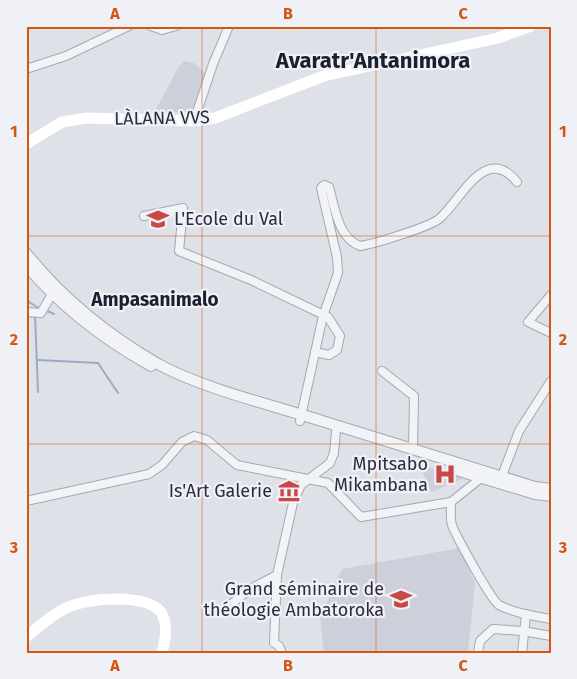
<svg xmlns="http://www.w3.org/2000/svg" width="577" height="679" viewBox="0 0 577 679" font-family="'Fira Sans',sans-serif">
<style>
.built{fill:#cdd0da}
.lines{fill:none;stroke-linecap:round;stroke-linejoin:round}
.stream{stroke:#9baac7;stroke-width:2}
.minor-casing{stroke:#a5a7b2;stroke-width:10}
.tertiary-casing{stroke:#a5a7b2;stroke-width:12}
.minor{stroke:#f2f3f6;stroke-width:8}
.tertiary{stroke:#f2f3f6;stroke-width:10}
.secondary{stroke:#fff;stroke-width:11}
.grid{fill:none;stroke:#d55511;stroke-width:1;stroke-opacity:0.55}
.labels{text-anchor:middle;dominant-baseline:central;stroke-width:4.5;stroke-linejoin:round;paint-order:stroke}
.street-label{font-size:18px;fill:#292d3f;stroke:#eff1f6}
.poi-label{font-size:18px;fill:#292d3f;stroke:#eff1f6;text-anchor:end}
.neighbourhood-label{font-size:19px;font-weight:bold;fill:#1b1f30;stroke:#eff1f6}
.district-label{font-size:22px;font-weight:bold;fill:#1b1f30;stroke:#eff1f6}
.neatline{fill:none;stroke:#d55511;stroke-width:2}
.grid-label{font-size:16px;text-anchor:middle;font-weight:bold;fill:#d55511}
</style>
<rect width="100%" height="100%" fill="#dfe1e8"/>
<g class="built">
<path d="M184 61 194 63 206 74 193 112 154 113 178 68Z"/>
<path d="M414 463 440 471 463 479 431 492 422 471Z"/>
<path d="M460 548 475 583 468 653H324L320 616 342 569Z"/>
</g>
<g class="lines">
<g class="stream">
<path d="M26 300 40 309"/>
<path d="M45 310 54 314"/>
<path d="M35 315 38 392"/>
<path d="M38 360 98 363 118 393"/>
</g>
<g class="minor-casing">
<g id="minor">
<path d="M151 26 162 30 176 26"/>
<path d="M26 69 66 56 129 26"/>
<path d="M194 121 213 64 229 26"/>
<path d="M144 216 183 208 179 251 251 280 328 317 340 336 337 350 329 355 315 352"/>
<path d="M551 295 528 322 551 333"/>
<path d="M26 312 41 313 52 294"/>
<path d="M382 371 414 396 413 450"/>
<path d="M300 421 323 316 338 273 337 257 321 188 324 185 329 187C335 208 338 238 360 246 374 244 429 227 439 219 460 202 485 142 517 182"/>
<path d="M500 481 519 431 551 381"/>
<path d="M26 501 149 474 162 465 182 442 194 436 207 440 237 465 328 483 361 517 451 502 481 478"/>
<path d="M451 502C451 509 450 518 452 525 456 536 491 600 499 605 514 613 534 616 551 619"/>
<path d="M230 605 250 589 277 575"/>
<path d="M282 653 279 646 274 643 277 575 293 503 301 485 330 463 334 453 336 431"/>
<path d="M478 653 480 641 493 629 523 631 551 636"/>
<path d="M522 653 526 614"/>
</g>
</g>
<g class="tertiary-casing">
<g id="tertiary">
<path d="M26 253C62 298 108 335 158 364 204 389 272 405 322 421 393 443 464 465 535 487L551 489"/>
<path d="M26 265C61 307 103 339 151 366"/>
<path d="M456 470 535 494 551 496"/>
</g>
</g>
<use href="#minor" class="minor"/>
<use href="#tertiary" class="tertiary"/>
<g class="secondary">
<path d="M26 144 62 122 87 118 194 121 215 118 324 76 498 38 531 26"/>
<path d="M26 637C39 627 51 615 66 608 82 601 102 599 119 599 159 600 173 611 162 653"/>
</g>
</g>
<path class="grid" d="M202 26V653M376 26V653M26 236H551M26 444H551"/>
<defs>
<g id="school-bare" transform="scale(1.725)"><path d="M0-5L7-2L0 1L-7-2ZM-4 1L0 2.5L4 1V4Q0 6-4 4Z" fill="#ca4748" stroke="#eff1f6" stroke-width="2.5" paint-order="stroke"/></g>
<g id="hospital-bare" transform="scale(1.725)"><path d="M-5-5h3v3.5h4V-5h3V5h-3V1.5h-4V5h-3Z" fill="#ca4748" stroke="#eff1f6" stroke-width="2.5" paint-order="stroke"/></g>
<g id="museum-bare" transform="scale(1.725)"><path d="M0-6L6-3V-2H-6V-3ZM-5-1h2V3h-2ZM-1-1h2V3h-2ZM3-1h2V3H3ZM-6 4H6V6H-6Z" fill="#ca4748" stroke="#eff1f6" stroke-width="2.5" paint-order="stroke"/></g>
</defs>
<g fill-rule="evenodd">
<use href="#school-bare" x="158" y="219"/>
<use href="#hospital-bare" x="445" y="474"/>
<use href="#museum-bare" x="289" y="491"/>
<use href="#school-bare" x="401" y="599"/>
</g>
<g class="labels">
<g class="street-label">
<text transform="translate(162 118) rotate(-1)">LÀLANA VVS</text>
</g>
<g class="poi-label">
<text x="174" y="219" text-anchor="start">L'Ecole du Val</text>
<text x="428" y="464">Mpitsabo<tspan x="428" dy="21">Mikambana</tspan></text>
<text x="272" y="491">Is'Art Galerie</text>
<text x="384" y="589">Grand séminaire de<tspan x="384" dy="21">théologie Ambatoroka</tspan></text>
</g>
<g class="neighbourhood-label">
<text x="155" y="299">Ampasanimalo</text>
</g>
<g class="district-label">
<text x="373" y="60">Avaratr'Antanimora</text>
</g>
</g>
<rect width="577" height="679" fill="none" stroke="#eff1f6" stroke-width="55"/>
<rect x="28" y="28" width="522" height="624" class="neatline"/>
<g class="grid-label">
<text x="115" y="19">A</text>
<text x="288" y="19">B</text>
<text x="463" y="19">C</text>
<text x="14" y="137">1</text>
<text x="563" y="137">1</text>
<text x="14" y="345">2</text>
<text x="563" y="345">2</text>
<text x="14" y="553">3</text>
<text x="563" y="553">3</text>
<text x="115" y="671">A</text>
<text x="288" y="671">B</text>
<text x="463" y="671">C</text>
</g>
</svg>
